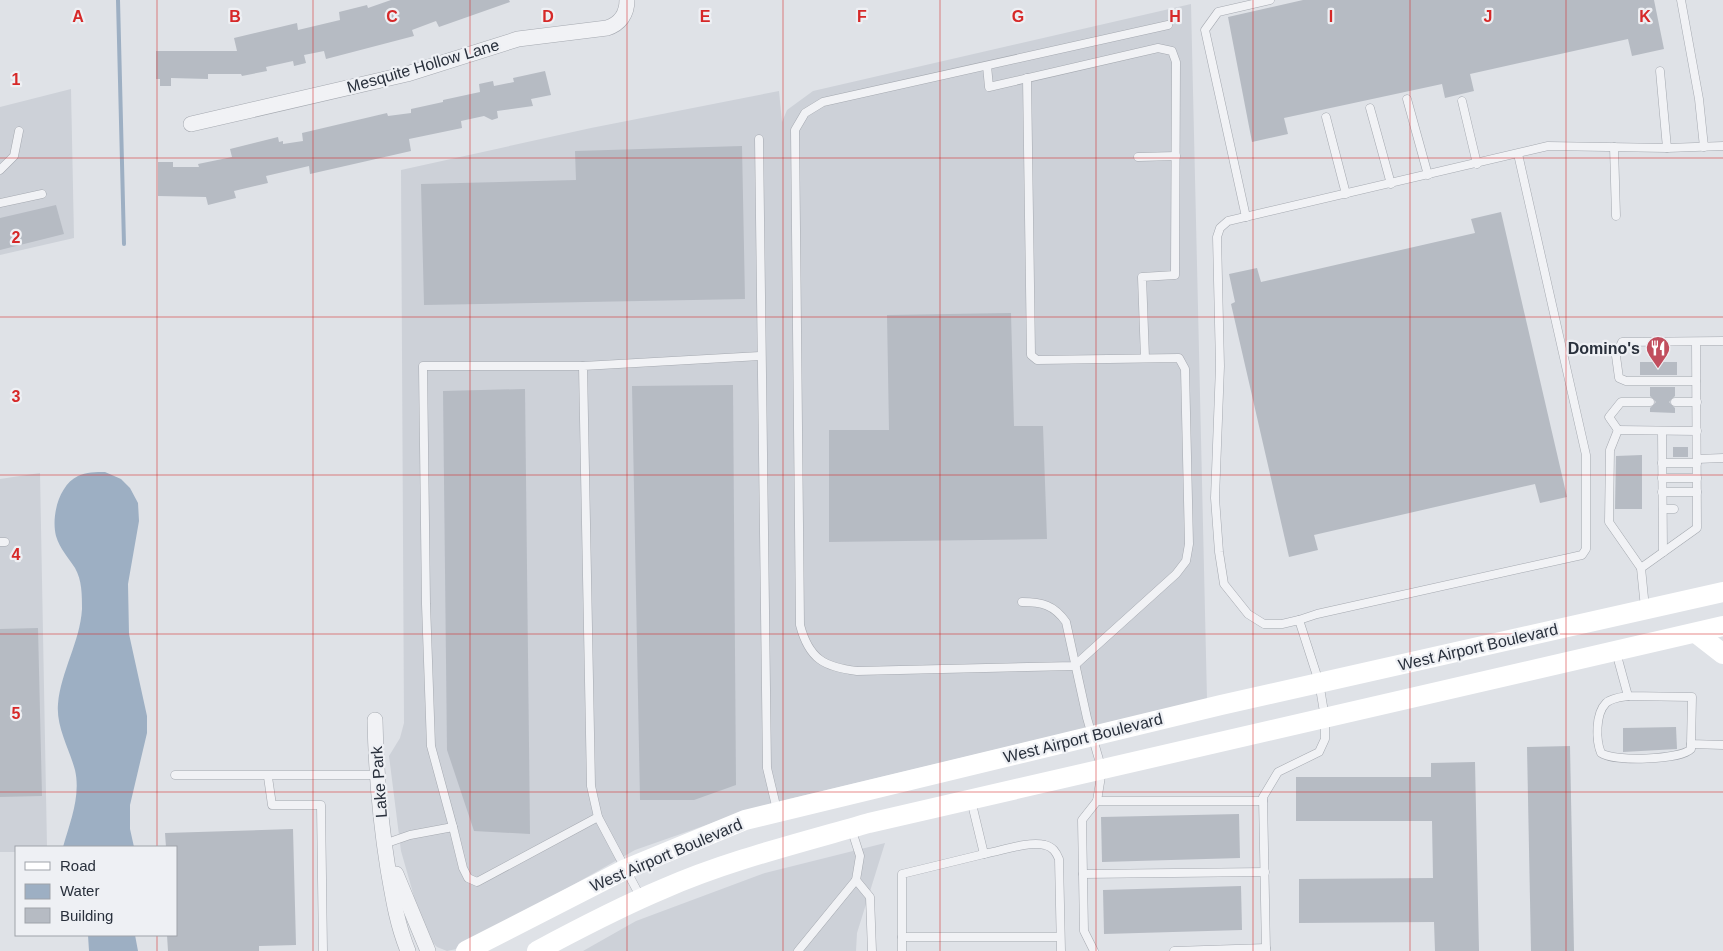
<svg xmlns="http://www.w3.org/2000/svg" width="1723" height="951" viewBox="0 0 1723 951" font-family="Arial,sans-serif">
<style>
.built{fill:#cdd1d8}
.water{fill:#9dafc3}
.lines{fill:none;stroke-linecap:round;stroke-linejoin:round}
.stream{stroke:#9dafc3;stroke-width:4}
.building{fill:#b6bbc3}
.service-casing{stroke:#a5a9b0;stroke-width:9}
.minor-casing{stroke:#a5a9b0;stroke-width:16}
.service{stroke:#f1f2f5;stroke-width:8}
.minor{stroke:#f1f2f5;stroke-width:15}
.secondary{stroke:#fff;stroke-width:20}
.grid{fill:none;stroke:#d62828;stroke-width:1;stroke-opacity:0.55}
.labels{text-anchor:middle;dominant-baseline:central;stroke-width:4.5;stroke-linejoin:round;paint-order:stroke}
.street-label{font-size:16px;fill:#29303c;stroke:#eef0f4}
.poi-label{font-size:16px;font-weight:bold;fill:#29303c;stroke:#eef0f4;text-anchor:end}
.grid-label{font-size:16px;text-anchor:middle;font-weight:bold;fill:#d62828;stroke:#eef0f4;stroke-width:4.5;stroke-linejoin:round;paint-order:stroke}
</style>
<rect width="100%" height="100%" fill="#dfe2e7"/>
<g class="built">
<path d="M1191 4 1207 699 789 799 729 817 635 850 461 948 447 951 437 947 432 942 417 907 401 851 389 756 400 738 404 723 401 170 591 128 779 91 782 122 787 110 813 91Z"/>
<path d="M71 89 74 238 0 255V107Z"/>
<path d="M40 473 47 847H16V852H0V479Z"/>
<path d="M885 843 857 933 856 951H583L636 921 765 873Z"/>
</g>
<g class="water">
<path d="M105 472 121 479 130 488 138 503 139 521 128 584 129 634 147 716V733L130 805V829L134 847H63C70 822 81 796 75 770 69 748 56 727 58 704 61 671 80 642 82 609 82 595 82 580 75 568 68 557 60 549 56 536 51 516 59 485 78 476 86 472 96 472 105 472Z"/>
<path d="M88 935H135L138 951H89Z"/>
</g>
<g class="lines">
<path class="stream" d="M118 0 124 244"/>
</g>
<g class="building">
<path d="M391 0H509L510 2 439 27 436 21 412 30 414 36 326 59 324 51 304 55 306 63 294 66 293 61 266 67 267 71 242 76 241 74H208V79L171 78V86H160V79H156V51H237L234 38 297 23 298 30 340 20 339 12 367 5 368 8Z"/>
<path d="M1303 0H1654L1664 49 1632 56 1628 39 1470 74 1474 91 1445 98 1442 84 1284 118 1288 134 1252 142 1228 17Z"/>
<path d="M545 71 551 95 531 99 533 106 497 111 498 118 492 120 484 116 461 121 462 128 409 139 411 151 310 174 309 166 266 176 268 183 234 191 236 198 208 205 206 197 158 196V162H173V167H199L198 164 232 157 230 149 278 137 279 142 283 141V144L303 141 302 133 387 113 388 116 411 113V109L443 102V100L480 92 479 84 493 81 494 86 514 82 513 78Z"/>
<path d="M742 146 745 299 424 305 421 184 576 180 575 151Z"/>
<path d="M56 205 64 234 0 250V218Z"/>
<path d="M1501 212 1567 497 1540 503 1535 484 1314 535 1318 550 1289 557 1231 304 1235 302 1229 274 1257 268 1261 282 1475 233 1471 219Z"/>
<path d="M1011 313 1014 426H1043L1047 539 829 542V430H889L887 315Z"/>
<rect x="1640" y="362" width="37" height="13"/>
<path d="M733 385 736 785 694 800H640L632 386Z"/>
<path d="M1650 387H1675V396L1669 402 1675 408V413L1650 412V408L1656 402 1650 396Z"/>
<path d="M525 389 530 834 474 831 447 750 443 391Z"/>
<rect x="1673" y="447" width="15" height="10"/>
<path d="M1642 455V509H1615L1616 456Z"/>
<path d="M38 628 42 796 0 797V629Z"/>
<path d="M1676 727 1677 749 1623 752V728Z"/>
<path d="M1570 746 1574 951H1531L1527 747Z"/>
<path d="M1475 762 1479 951H1435L1434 922 1299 923V879L1433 878 1432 821H1296V777H1431V763Z"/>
<path d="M1239 814 1240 858 1102 862 1101 817Z"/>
<path d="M293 829 296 945 259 946V951H168L167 935H176V847H166L165 833Z"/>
<path d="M1241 886 1242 930 1104 934 1103 890Z"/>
</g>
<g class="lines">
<g class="service-casing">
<g id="service">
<path d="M1681 0 1699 99 1704 147"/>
<path d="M987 66 989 87 1158 48 1172 51 1176 62 1175 275 1142 277 1145 358"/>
<path d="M1660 71 1667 148"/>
<path d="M1027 78 1031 355 1037 360 1179 358 1185 369 1189 544 1186 561 1176 574 1074 666 857 671C824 667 809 659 800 625L795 130 805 113 823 102 1168 25"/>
<path d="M1407 99 1428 175"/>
<path d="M1462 101 1477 164"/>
<path d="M1370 108 1391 184"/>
<path d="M1326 117 1346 194"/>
<path d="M759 139 767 768 777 810"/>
<path d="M1614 147 1616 216"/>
<path d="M1138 157 1176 156"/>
<path d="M0 170 14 156 19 131"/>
<path d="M0 203 42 194"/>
<path d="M1246 217 1205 30 1218 12 1270 0"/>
<path d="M1696 381H1626L1619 378 1616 356 1622 342 1723 341"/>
<path d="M1675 402H1697"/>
<path d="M1618 430 1610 450 1609 522 1641 568"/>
<path d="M1618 430 1697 431"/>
<path d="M1618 430 1609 417 1621 402H1650"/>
<path d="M1662 431 1663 552"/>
<path d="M1697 459 1723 458"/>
<path d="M1662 463H1697"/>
<path d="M1662 478H1697"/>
<path d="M1662 492H1697"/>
<path d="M1663 509H1674"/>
<path d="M0 542H5"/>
<path d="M1022 602C1042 602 1054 605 1066 622L1087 718 1102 770 1097 801 1082 820 1084 931 1094 951"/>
<path d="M1645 608 1641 568 1697 528 1696 342"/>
<path d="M1299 620 1317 614 1582 555 1586 549V455L1518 154"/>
<path d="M1616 652 1628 696 1692 697 1691 744 1723 745"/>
<path d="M1628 696C1621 697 1611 698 1606 703 1595 714 1596 741 1601 753 1614 762 1680 760 1691 749V744"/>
<path d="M175 775H376"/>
<path d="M268 777 272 805H321L323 951"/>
<path d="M971 800 984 854C1002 851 1027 841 1045 845 1053 847 1056 852 1059 859L1061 951"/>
<path d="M1097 801H1263"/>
<path d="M453 827 431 746 426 604 423 366H583"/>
<path d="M384 844 410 835 453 827 463 868 468 878 477 882 598 817"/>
<path d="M1083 874 1265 872"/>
<path d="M856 880 870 897 872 951"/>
<path d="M641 898 598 817 591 786 583 366 760 356"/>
<path d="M902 937H1060"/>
<path d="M798 951 856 880 860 856 851 828"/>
<path d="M902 951V874L984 854"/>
<path d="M1174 951 1266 948"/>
<path d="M1266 951 1263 797 1278 772 1319 752 1325 739V718L1319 682 1299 620 1282 624H1264L1248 614 1224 584 1219 552 1215 498 1220 366 1217 237 1220 228 1228 221 1548 146 1667 148 1723 146"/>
</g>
</g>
<g class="minor-casing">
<g id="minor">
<path d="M191 124 407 74 518 39 607 28C620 24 627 14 627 0"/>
<path d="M375 720C376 770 380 819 388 869 393 898 397 924 408 951"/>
<path d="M396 874 428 951"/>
</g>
</g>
<use href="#service" class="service"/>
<use href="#minor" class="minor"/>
<g class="secondary">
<path d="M1696 633 1723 654"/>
<path d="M466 951 626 869 745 820 1221 705 1723 592"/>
<path d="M537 951C578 929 620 907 663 889 729 860 800 843 869 823L1723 626"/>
</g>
</g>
<path class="grid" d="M157 0V847M313 0V951M470 0V951M627 0V951M783 0V951M940 0V951M1096 0V951M1253 0V951M1410 0V951M1566 0V951M0 158H1723M0 317H1723M0 475H1723M0 634H1723M0 792H1723M157 935V951"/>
<defs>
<g id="restaurant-pin" transform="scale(1.25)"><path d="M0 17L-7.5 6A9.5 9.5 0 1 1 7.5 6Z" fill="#c14e5e" stroke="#eef0f4"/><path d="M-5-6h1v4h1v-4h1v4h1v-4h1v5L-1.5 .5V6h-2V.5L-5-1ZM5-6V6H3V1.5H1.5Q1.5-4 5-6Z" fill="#fff"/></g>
</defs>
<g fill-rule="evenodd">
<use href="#restaurant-pin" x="1658" y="348"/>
</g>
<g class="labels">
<g class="street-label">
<text transform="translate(423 66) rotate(-16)">Mesquite Hollow Lane</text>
<text transform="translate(1478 647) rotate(-13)">West Airport Boulevard</text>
<text transform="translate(1083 738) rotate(-14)">West Airport Boulevard</text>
<text transform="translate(379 782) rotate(-94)">Lake Park</text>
<text transform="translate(666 855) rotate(-23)">West Airport Boulevard</text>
</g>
<g class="poi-label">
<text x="1640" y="348">Domino's</text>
</g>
</g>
<g class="grid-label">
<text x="78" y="22">A</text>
<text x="235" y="22">B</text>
<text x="392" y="22">C</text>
<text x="548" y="22">D</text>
<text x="705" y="22">E</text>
<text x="862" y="22">F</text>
<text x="1018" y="22">G</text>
<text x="1175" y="22">H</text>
<text x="1331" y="22">I</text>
<text x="1488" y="22">J</text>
<text x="1645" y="22">K</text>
<text x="16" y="85">1</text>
<text x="16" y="243">2</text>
<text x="16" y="402">3</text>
<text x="16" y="560">4</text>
<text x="16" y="719">5</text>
</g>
<rect x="15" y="846" width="162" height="90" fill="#eef0f4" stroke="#9fa3aa"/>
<rect x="25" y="862" width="25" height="8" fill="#ffffff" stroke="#9fa3aa"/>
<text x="60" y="871" font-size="15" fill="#29303c">Road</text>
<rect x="25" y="884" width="25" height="15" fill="#9dafc3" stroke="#9fa3aa"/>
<text x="60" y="896" font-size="15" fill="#29303c">Water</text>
<rect x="25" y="908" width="25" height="15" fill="#b6bbc3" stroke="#9fa3aa"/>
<text x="60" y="921" font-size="15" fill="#29303c">Building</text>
</svg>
